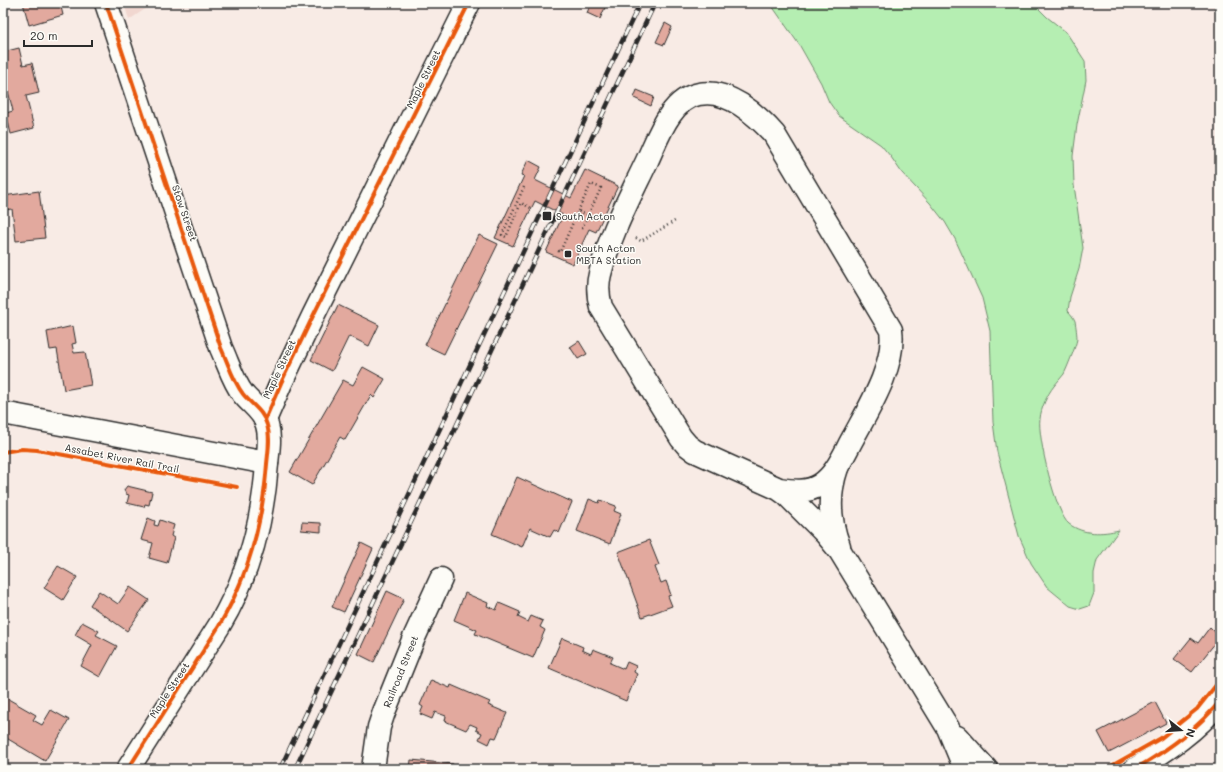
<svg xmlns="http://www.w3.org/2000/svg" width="1223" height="772" viewBox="0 0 1223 772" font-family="Mali,sans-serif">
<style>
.built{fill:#f1d7d0}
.green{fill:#b5eeb2;stroke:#708c6e}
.building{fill:#e2a99e;stroke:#2b2b2b}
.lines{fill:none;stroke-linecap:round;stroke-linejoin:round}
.minor-casing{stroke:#2b2b2b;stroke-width:25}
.path{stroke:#2b2b2b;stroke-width:2.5;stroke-dasharray:1 3;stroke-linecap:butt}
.minor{stroke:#fdfcf7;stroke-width:22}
.rail-casing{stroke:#2b2b2b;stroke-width:4.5}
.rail{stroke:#fdfcf7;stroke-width:3;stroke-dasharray:9;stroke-linecap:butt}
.cycleway-casing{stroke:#fdfcf7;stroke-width:6}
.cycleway{stroke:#e8590c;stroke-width:4}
.poi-dot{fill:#2b2b2b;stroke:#fdfcf7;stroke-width:1.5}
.labels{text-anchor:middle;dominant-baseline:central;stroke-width:3;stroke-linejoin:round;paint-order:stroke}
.street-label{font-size:10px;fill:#2b2b2b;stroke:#fdfcf7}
.poi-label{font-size:10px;fill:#2b2b2b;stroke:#fdfcf7;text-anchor:start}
</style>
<rect width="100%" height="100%" fill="#f8ebe5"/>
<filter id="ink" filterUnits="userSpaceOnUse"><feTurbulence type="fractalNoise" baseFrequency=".025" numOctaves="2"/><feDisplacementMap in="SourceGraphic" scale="8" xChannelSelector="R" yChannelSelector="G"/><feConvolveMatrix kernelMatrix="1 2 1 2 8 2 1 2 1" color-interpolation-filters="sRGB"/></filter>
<g filter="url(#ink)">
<path class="built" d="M124 3H154L129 20Z"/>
<path class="green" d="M770 3H1033L1047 17 1066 32 1085 61 1086 80 1077 125 1073 156 1074 185 1083 248 1079 269 1070 297 1068 311C1071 314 1074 318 1075 321 1076 326 1077 335 1077 339 1076 346 1067 368 1064 374 1061 378 1057 382 1054 386 1047 395 1041 408 1040 419 1037 435 1056 515 1069 524 1084 535 1102 534 1119 530L1097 560 1094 573V593L1089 606 1080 609 1070 606 1047 587 1031 563 1019 536 997 452 993 422 990 331 982 298 955 239 945 222 930 203 902 173 891 157 881 145 839 116 829 102 821 83 800 46Z"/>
<g class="building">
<path d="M23 3H60L63 15 29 25Z"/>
<path d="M591 3H607L600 19 587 13Z"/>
<path d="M665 23 672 27 664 45 656 42Z"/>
<path d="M19 48 23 65 32 63 39 93 26 96 34 128 11 134 6 113 13 111 3 71 7 68 3 52Z"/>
<path d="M637 90 654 97 651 106 634 98Z"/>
<path d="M528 160 541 167 535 180 571 198 585 170 618 186 596 232 589 229 573 264 546 252 563 215 535 201 513 246 495 238 524 176 521 175Z"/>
<path d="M39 191 45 238 16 241 12 209 3 210V196Z"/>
<path d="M479 235 498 244 444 354 425 345Z"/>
<path d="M338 305 379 325 369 346 349 336 332 371 311 360Z"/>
<path d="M73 326 76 343 72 344 74 353 85 352 91 385 64 390 57 349 50 350 47 332Z"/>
<path d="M579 341 587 354 578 359 570 347Z"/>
<path d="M363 367 385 379 374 398 371 395 345 440 340 437 312 485 290 472 343 380 353 385Z"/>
<path d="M517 477 572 502 559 533 554 530 550 537 530 528 522 547 492 534Z"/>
<path d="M127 486 152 492 149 505 145 504 144 507 127 503 129 495 126 494 124 490Z"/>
<path d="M589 499 599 503 600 500 616 506 614 511 621 514 610 544 577 531Z"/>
<path d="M148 518 155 521 154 525 158 526 160 520 174 525 171 536 174 538 167 563 149 558 153 543 141 540Z"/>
<path d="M302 522 321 523V532L301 530Z"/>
<path d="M649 540 659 565 655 567 661 583 666 581 671 595 668 596 672 606 642 617 618 552Z"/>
<path d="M361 543 373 549 344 612 332 607Z"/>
<path d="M58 566 77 577 63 600 44 588Z"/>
<path d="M130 587 149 600 127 631 90 605 99 591 118 604Z"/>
<path d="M387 591 404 599 374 662 358 654Z"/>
<path d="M465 593 488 603 487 606 496 610 499 603 520 612 518 617 528 622 531 616 543 621 540 627 545 630 533 658 475 634 477 630 454 620Z"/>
<path d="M82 622 99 631 96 635 117 646 100 677 81 666 92 645 75 635Z"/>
<path d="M1210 627 1220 637 1192 672 1174 659 1191 638 1198 643Z"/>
<path d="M562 638 583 647 582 650 591 654 593 649 613 657 610 663 624 669 627 662 636 666 634 672 637 674 626 701 549 668Z"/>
<path d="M431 680 450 688 451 685 490 702 488 705 507 713 496 738 492 737 489 744 479 739 482 733 476 730 477 727 470 724 466 730 445 721 446 716 435 712 432 719 420 714 423 707 420 705Z"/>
<path d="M3 696 36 715 33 720 42 725 51 710 69 720 45 761 3 736Z"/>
<path d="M1155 702 1166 723 1109 753 1098 732Z"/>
<path d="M411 760 453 764V769H410Z"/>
</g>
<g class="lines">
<g class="minor-casing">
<g id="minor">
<path d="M106 3 221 348C228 363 233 381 243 394 252 405 264 412 267 425 271 438 268 452 267 464 263 521 248 577 219 626L128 769"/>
<path d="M3 413 267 463"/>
<path d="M265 420 281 383 313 316 469 3"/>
<path d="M837 468C828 494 829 520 839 546"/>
<path d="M779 489C793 491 807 493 820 485 836 475 844 454 853 438 869 408 896 365 891 330L774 134C757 115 727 88 699 94 687 96 677 105 670 115 660 129 654 146 647 161 630 197 609 236 600 274 597 285 598 296 601 307L681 438 687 445 695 451 779 489 786 494 826 534 840 551 948 728 965 769"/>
<path d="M957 737 986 769"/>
<path id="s1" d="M373 769 379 727 384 712 413 640 441 579"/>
<path d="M1135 769C1166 751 1197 730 1220 701"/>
</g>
</g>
<g class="path">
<path d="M524 187 502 235 506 237 521 203 531 208"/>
<path d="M578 211 591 184 601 188 582 228"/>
<path d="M636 238 641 241 675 221"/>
<path d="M558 251 560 252 578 211 596 219"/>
</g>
<use href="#minor" class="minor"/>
<g class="rail-casing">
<g id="rail">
<path d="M280 769 640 3"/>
<path d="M295 769 655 3"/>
</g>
</g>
<use href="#rail" class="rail"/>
<g class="cycleway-casing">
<g id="cycleway">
<path d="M106 3 221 348C228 363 233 381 243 394 252 405 264 412 267 425 271 438 268 452 267 464 263 521 248 577 219 626L128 769"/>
<path d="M265 420 281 383 313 316 469 3"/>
<path d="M3 452 22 449 37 450 237 487"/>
<path d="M1106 769 1161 738 1197 709 1220 680"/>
<path d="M1135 769C1166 751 1197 730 1220 701"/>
</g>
</g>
<use href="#cycleway" class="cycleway"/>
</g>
</g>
<g class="poi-dot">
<rect x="542" y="211" width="10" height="10" rx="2"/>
<rect x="564" y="250" width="8" height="8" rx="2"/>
</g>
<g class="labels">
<g class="street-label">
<text transform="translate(423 79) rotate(-64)">Maple Street</text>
<text transform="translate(185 213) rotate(71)">Stow Street</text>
<text transform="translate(279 369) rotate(-65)">Maple Street</text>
<text transform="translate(122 458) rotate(11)">Assabet River Rail Trail</text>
<text stroke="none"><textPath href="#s1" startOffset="102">Railroad Street</textPath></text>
<text transform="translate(169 690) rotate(-57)">Maple Street</text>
</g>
<g class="poi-label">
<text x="556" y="216">South Acton</text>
<text x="576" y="248">South Acton<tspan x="576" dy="12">MBTA Station</tspan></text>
</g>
</g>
<rect width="1223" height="772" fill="none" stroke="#fdfcf7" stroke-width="16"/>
<rect x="8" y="8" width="1207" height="756" fill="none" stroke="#2b2b2b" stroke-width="1.5" filter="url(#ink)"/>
<g transform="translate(1181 730) rotate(107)" stroke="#fdfcf7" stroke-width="3" paint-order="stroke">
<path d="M0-3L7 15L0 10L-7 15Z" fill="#2b2b2b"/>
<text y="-6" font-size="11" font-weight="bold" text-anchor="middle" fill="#2b2b2b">N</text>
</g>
<path d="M24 40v6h68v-6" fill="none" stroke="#2b2b2b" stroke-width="2"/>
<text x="30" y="40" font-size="12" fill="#2b2b2b" stroke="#fdfcf7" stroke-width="3" paint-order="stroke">20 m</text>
</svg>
